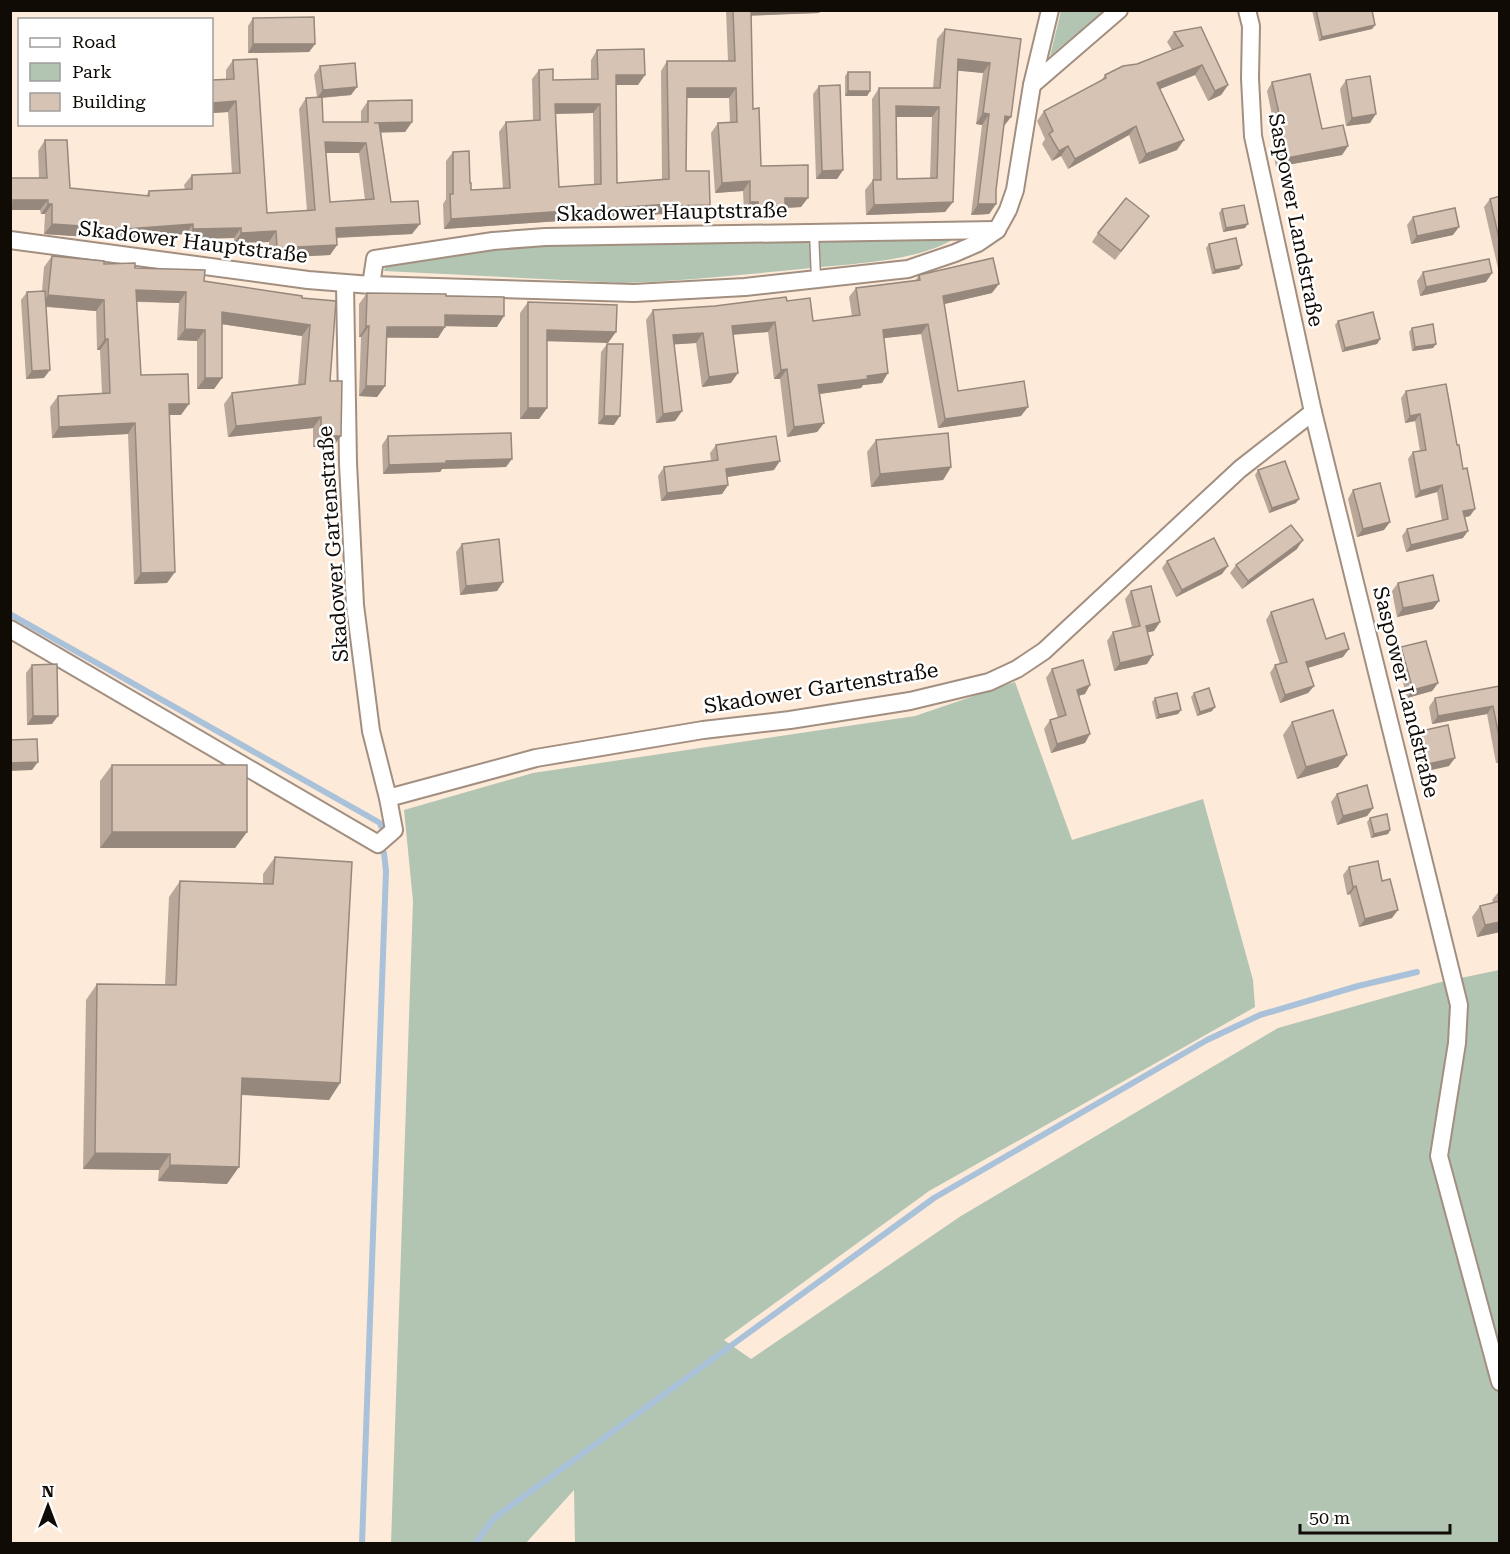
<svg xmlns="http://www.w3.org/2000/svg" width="1510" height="1554" viewBox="0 0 1510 1554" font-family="'Roboto Serif',serif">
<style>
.green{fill:#b2c4b2}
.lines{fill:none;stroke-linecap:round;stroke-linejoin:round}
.stream{stroke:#a9c2da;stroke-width:6}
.lane-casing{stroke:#a28f80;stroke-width:11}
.street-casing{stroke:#a28f80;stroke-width:20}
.lane{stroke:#fff;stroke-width:8}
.street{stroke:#fff;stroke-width:16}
.wall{fill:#b9a89a;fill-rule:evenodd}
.shaded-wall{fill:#96887d}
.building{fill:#d7c3b3;stroke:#96887d;stroke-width:1.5;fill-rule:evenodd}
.labels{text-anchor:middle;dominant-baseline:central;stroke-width:5;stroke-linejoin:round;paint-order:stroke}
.street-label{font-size:21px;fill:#110b06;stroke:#fff}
</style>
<rect width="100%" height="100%" fill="#feead9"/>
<g class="green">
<path d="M1061 11H1105L1050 56Z"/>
<path d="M959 236C919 262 857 263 811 268 749 274 686 281 623 283L384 271 386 264 493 249 545 246Z"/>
<path d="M1015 682 1072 840 1203 799 1253 980 1255 1007 929 1191 724 1340 751 1359 961 1216 1278 1028 1437 983 1499 970V1543H575L574 1490 526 1543 391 1544 413 901 404 810 533 773 915 716Z"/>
</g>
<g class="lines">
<g class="stream">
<path d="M10 614 380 823 381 826"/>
<path d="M362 1544 386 871 384 853"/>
<path d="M475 1544 494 1518 934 1198 1207 1040 1260 1015 1358 986 1417 972"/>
</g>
<g class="lane-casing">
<path id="lane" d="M814 232 816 278"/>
</g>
<g class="street-casing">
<g id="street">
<path d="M1247 10 1251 26 1250 78 1253 136 1313 412 1459 1005 1457 1043 1439 1156 1500 1382"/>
<path d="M1032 85 1119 10"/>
<path d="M10 240 308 280 371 285 634 293 745 287 908 269 955 253 978 243 997 230 1008 210 1015 190 1032 85 1050 10"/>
<path d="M345 284 348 463 355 605 371 731 388 798 536 758 703 730 790 720 910 701 989 682 1017 669 1044 651 1240 469 1313 412"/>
<path d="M371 285 375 259 493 241 545 237 997 230"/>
<path d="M10 629 378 844 394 830 388 798"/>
</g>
</g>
<use href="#lane" class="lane"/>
<use href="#street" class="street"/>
</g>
<g class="wall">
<path d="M726 10H821L819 13 751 15 753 109 761 166 801 207 784 208 778 216H751V211H744L743 191 715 193 711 133 718 123H730L729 98H687L686 171 703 215H663V214L444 229 443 204 446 199V161L453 152 470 183 471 190 503 189 499 132 506 122 533 121 532 79 539 70 553 80 591 79V60L597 50 638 85H616L617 183 662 180 661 71 667 61H728ZM593 113 594 185 559 187 555 114Z"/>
<path d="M1312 10H1372L1375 25 1372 29 1319 41Z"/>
<path d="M253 18 315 44 309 52 248 53V26Z"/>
<path d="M945 29 1021 39 1011 117 1004 126 996 190V204L989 214 971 215 982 125 976 124 983 73 957 70 945 212 866 215 865 190 873 180 872 99 879 88H933L937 39ZM896 117H932L930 178 897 179Z"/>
<path d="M1174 32 1228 85 1221 95 1208 101 1195 75 1160 89 1177 150 1139 164 1129 135 1068 169 1061 156 1052 161 1042 144 1045 139 1037 121 1044 111 1101 81 1105 75 1137 64 1172 50 1167 42Z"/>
<path d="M233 60 267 213 307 211 299 109 306 98 317 97 314 75 320 66 351 95 322 98 323 122H361V111L368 101 412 122 405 132H381L391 202 412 234 337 238V245L330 255 270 258 269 242 234 243V238L186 239V234L119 239 44 234 45 214H41L40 210H11L39 178 38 151 45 140 70 188 146 196 149 191 185 189 184 185 192 175 232 174 228 112 212 113V80L226 79V70ZM326 153H359L365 200 330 202Z"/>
<path d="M848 72 870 91 867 96H845V76Z"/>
<path d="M1346 80 1370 123 1346 126 1340 89Z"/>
<path d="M1272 82 1322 129 1348 146 1342 155 1276 167 1272 146 1277 139 1267 91Z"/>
<path d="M819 86 843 170 837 179H816L813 94Z"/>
<path d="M1500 196V277L1484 207 1490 199Z"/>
<path d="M1222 209 1245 228 1223 232 1219 213Z"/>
<path d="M1149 216 1115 260 1092 242 1098 233Z"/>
<path d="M1413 217 1453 235 1411 244 1407 225Z"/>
<path d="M1209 244 1239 269 1212 274 1206 248Z"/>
<path d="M52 256 104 264 135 268 204 281 302 298 330 381 333 447H313V428L228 437 224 404 232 393 298 385 302 336 222 324V378L214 389H197V341L177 340 179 303 137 302 141 375 181 415H169L167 583 134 584 128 434 52 438 50 407 58 396 102 393 100 350H97L96 311 46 307 44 378 26 379 21 300 27 292 42 291 44 267Z"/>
<path d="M1423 272 1492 273 1486 282 1420 296 1417 281Z"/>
<path d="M919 275 992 293 944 304 958 391 1021 416 938 428 921 334 884 338 882 383 863 385 861 388 820 394 824 423 817 432 787 437 780 379H774L768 332 733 335 731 383 702 387 696 343 674 344 682 411 675 421 656 423 646 320 653 310 787 301 813 321 852 316 849 297 856 288 915 281Z"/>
<path d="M367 293 446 296 497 327 445 326 438 338H387L385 386 377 397 359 396 361 337H359V304Z"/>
<path d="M528 302 547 341V408L539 419H520V313Z"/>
<path d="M1338 321 1380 339 1377 344 1342 352 1335 325Z"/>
<path d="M1412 328 1436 344 1433 348 1412 351 1409 332Z"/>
<path d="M607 344 614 425 598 424 601 352Z"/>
<path d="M1446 384 1470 516 1465 517 1463 538 1406 552 1402 536 1407 529 1442 521 1437 492 1415 498 1408 459 1413 452 1420 451 1415 421 1405 423 1401 398 1406 391Z"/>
<path d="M388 436 506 467 442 469 440 472 383 474 382 445Z"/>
<path d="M876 440 951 467 943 480 871 487 867 452Z"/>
<path d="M716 445 774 470 727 477 728 485 722 494 661 501 658 476 664 467 711 461 710 453Z"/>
<path d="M1258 470 1296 503 1269 513 1255 475Z"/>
<path d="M1353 490 1384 530 1357 537 1348 499Z"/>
<path d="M462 544 503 582 497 591 460 595 456 552Z"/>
<path d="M1297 549 1242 589 1230 573 1236 565Z"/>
<path d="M1167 561 1222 574 1176 597 1162 568Z"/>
<path d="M1398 583 1433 609 1397 617 1392 591Z"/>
<path d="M1131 591 1160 622 1154 631 1147 632V664L1114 671 1107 641 1113 632 1132 627 1125 599Z"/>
<path d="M1271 612 1326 639 1343 657 1308 668 1314 686 1308 693 1280 703 1270 673 1275 665 1280 664 1266 620Z"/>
<path d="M1401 647 1438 683 1432 691 1407 698 1396 656Z"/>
<path d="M32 665 52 724 27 725 26 673Z"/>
<path d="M1052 669 1085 694 1078 696 1085 743 1051 753 1044 729 1050 720 1058 718 1046 678Z"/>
<path d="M1500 686V763H1496L1487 714 1432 724 1429 707 1435 698Z"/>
<path d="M1194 693 1212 711 1197 716 1191 697Z"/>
<path d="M1155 698 1181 710 1178 714 1156 719 1152 702Z"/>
<path d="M1292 722 1338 767 1297 779 1283 735Z"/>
<path d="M1421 731 1449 766 1422 772 1415 739Z"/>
<path d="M112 765 247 832 235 848H100V781Z"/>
<path d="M1337 794 1373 808 1367 816 1337 825 1331 802Z"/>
<path d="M1370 818 1390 830 1388 834 1371 838 1367 822Z"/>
<path d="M275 857 340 1083 329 1100 241 1095 227 1184 158 1181 159 1170 83 1169 86 1000 97 984 165 985 169 897 180 881 263 884V874Z"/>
<path d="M1349 867 1382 881 1392 918 1359 927 1350 894 1347 895 1343 875Z"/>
<path d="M1500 890V932L1477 937 1472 917 1480 906 1493 903 1492 900Z"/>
</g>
<g class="shaded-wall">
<path d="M747 10H821L819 13 744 16Z"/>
<path d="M1375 25 1372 29 1319 41 1322 37Z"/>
<path d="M253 44H315L309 52 248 53Z"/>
<path d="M958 59 990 63 983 73 950 70Z"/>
<path d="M1202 65 1195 75 1150 93 1157 83Z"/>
<path d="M616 75H645L638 85H609Z"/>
<path d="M1228 85 1221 95 1208 101 1215 91Z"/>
<path d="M357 87 351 95 317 98 323 90Z"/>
<path d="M687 88H736L729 98H680Z"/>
<path d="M848 91H870L867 96H845Z"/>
<path d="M236 101 228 112 212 113V103Z"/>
<path d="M555 104H600L593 113 548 114Z"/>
<path d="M896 106 939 107 932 117H889Z"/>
<path d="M983 113 989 114 982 125 976 124Z"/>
<path d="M1376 114 1370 123 1346 126 1352 118Z"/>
<path d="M1005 116 1011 117 1003 127Z"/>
<path d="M412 122 405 132 367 133 374 123Z"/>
<path d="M1136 126 1129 135 1068 169 1075 159Z"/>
<path d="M1184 140 1177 150 1139 164 1146 154Z"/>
<path d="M325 142 366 143 359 153H318Z"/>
<path d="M1068 146 1061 156 1052 161 1059 151Z"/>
<path d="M1348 146 1342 155 1276 167 1282 159Z"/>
<path d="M843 170 837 179H816L822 171Z"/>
<path d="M750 181 743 191 715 193 722 183Z"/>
<path d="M785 198H808L801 207 784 208 778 216H751L758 207Z"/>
<path d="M13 200H48L40 210H11L10 203Z"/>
<path d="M750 202H758L751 211H744Z"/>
<path d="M953 202 945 212 866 215 874 205Z"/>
<path d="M48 204H52L45 214H41Z"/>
<path d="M670 204 663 214 444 229 451 219Z"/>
<path d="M978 204H996L989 214 971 215Z"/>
<path d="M710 205 703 215H663L670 206Z"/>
<path d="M52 224H193L186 234 119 239 44 234Z"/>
<path d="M420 224 412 234 329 238 336 228Z"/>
<path d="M1248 224 1245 228 1223 232 1226 228Z"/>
<path d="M1459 227 1453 235 1411 244 1417 236Z"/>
<path d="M241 228 234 238 186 239 193 229Z"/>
<path d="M276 231 269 242 234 243 241 233Z"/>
<path d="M337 245 330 255 270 258 277 248Z"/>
<path d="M1242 265 1239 269 1212 274 1215 270Z"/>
<path d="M1492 273 1486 282 1420 296 1426 287Z"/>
<path d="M999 284 992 293 936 306 943 296Z"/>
<path d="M136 290 186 292 179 303 128 301Z"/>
<path d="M48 295 104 300 96 311 41 306Z"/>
<path d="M222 312 310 325 302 336 214 323Z"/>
<path d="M445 315 504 316 497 327 438 326Z"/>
<path d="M775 322 768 332 725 335 732 326Z"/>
<path d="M928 324 921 334 876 339 883 330Z"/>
<path d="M366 326H369L361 337H359Z"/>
<path d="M387 327H445L438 338 380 337Z"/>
<path d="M185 329 205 330 197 341 177 340Z"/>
<path d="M547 330 616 332 608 343 539 341Z"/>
<path d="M703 333 696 343 666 345 673 335Z"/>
<path d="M105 339H108L100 350H97Z"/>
<path d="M1380 339 1377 344 1342 352 1345 348Z"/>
<path d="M1436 344 1433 348 1412 351 1415 347Z"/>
<path d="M787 369 780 379H774L781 370Z"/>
<path d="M50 370 44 378 26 379 32 371Z"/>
<path d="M738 373 731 383 702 387 709 377Z"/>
<path d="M888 373 882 383 863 385 861 388 812 395 818 385 867 376Z"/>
<path d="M205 378H222L214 389H197Z"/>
<path d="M366 386H385L377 397 359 396Z"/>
<path d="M169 404H189L181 415H161Z"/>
<path d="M1028 407 1021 416 938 428 945 419Z"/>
<path d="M528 408H547L539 419H520Z"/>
<path d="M682 411 675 421 656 423 663 414Z"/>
<path d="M1420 414 1415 421 1405 423 1410 416Z"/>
<path d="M604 416H620L614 425 598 424Z"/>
<path d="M321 417 313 428 228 437 236 426Z"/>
<path d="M135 423 128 434 52 438 59 427Z"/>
<path d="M824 423 817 432 787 437 794 427Z"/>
<path d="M321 436H341L333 447H313Z"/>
<path d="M512 459 506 467 442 469 440 472 383 474 389 465 446 461Z"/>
<path d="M780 461 774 470 720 478 726 469Z"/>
<path d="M951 467 943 480 871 487 880 474Z"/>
<path d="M728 485 722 494 661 501 667 493Z"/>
<path d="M1442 485 1437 492 1415 498 1420 491Z"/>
<path d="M1299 499 1296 503 1269 513 1272 508Z"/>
<path d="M1475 509 1470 516 1458 519 1463 511Z"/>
<path d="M1390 522 1384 530 1357 537 1363 529Z"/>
<path d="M1468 531 1463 538 1406 552 1411 545Z"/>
<path d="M1303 540 1297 549 1242 589 1248 581Z"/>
<path d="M1228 566 1222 574 1176 597 1182 590Z"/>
<path d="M175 572 167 583 134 584 141 573Z"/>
<path d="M503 582 497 591 460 595 466 586Z"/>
<path d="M1439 601 1433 609 1397 617 1403 608Z"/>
<path d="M1160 622 1154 631 1140 634 1146 626Z"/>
<path d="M1349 649 1343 657 1301 670 1306 662Z"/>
<path d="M1153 655 1147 664 1114 671 1120 663Z"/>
<path d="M1438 683 1432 691 1407 698 1413 690Z"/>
<path d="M1090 685 1085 694 1071 698 1077 690Z"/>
<path d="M1314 686 1308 693 1280 703 1285 695Z"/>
<path d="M1493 706 1487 714 1432 724 1438 716Z"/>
<path d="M1215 707 1212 711 1197 716 1200 712Z"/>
<path d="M1181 710 1178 714 1156 719 1159 715Z"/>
<path d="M33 716H58L52 724 27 725Z"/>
<path d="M1090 734 1085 743 1051 753 1057 744Z"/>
<path d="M1347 755 1338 767 1297 779 1306 767Z"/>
<path d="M1455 758 1449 766 1422 772 1428 764Z"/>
<path d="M38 762 32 770 10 771V763Z"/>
<path d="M1373 808 1367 816 1337 825 1343 816Z"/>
<path d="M1390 830 1388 834 1371 838 1374 834Z"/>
<path d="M112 832H247L235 848H100Z"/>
<path d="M1356 886 1350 894 1347 895 1353 887Z"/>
<path d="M1398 910 1392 918 1359 927 1365 919Z"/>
<path d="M1500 922V932L1477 937 1485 925Z"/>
<path d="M242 1078 340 1083 329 1100 230 1094Z"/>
<path d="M95 1153 170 1154 159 1170 83 1169Z"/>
<path d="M170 1165 239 1167 227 1184 158 1181Z"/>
</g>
<g class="building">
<path d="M733 10H751L753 109 759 108 761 166 808 165V198H785V206L758 207V202H750V181L722 183 718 123 737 122 736 88H687L686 171H709L710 205 670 206V204L451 219 450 194H453V152L469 151 470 183H471V190L510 188 506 122 540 120 539 70 553 69V80L598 79 597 50 644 49 645 75H616L617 183 669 179 667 61H735ZM555 104H600L601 184 559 187Z"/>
<path d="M1316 10H1372L1375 25 1322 37Z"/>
<path d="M314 17 315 44H253V18Z"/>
<path d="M1201 27 1228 85 1215 91 1202 65 1157 83 1184 140 1146 154 1136 126 1075 159 1068 146 1059 151 1049 134 1053 131 1044 111 1106 78 1105 75 1123 66 1137 64 1183 46 1174 32Z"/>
<path d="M945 29 1021 39 1011 117 1005 116 996 190V204H978L989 114 983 113 990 63 958 59 953 202 874 205 873 180H881L879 88H940ZM896 106 939 107 937 178 897 179Z"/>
<path d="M257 59 267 213 315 210 306 98 322 97 323 122H368V101L412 100V122L374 123H379L391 202 418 201 420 224 336 228 337 245 277 248 276 231 241 233V228L193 229V224L126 229 52 224V204H48V200H13V206H10V178H47L45 140H67L70 188 149 196V191L192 189V175L240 173 236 101 212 103V80L234 79 233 60ZM325 142 366 143 374 199 330 202Z"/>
<path d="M355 63 357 87 323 90 320 66Z"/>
<rect x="848" y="72" width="22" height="19"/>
<path d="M1310 74 1322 129 1343 125 1348 146 1282 159 1278 137 1284 136 1272 82Z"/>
<path d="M1370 76 1376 114 1352 118 1346 80Z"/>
<path d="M840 85 843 170 822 171 819 86Z"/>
<path d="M1500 196V243L1490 199Z"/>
<path d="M1126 198 1149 216 1121 251 1098 233Z"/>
<path d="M1244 205 1248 224 1226 228 1222 209Z"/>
<path d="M1455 208 1459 227 1417 236 1413 217Z"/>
<path d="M1236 238 1242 265 1215 270 1209 244Z"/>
<path d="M52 256 104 261V264L135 263V268L205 270 204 281 302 296V298L336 301 330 381H342L341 436H321V417L236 426 232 393 305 384 310 325 222 312V378H205V330L185 329 186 292 136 290 141 375 188 374 189 404H169L175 572 141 573 135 423 59 427 58 396 110 393 108 339H105L104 300 48 295Z"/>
<path d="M993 258 999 284 943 296 958 391 1024 381 1028 407 945 419 928 324 883 330 888 373 867 376 868 379 818 385 824 423 794 427 787 369 781 370 775 322 732 326 738 373 709 377 703 333 673 335 682 411 663 414 653 310 715 306 786 297 787 301 810 298 813 321 860 315 856 288 920 280 919 275Z"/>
<path d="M1489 259 1492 273 1426 287 1423 272Z"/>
<path d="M45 291 50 370 32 371 27 292Z"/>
<path d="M367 293 446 294V296L504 297V316L445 315V327H387L385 386H366L369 326H366Z"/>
<path d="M528 302 617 305 616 332 547 330V408H528Z"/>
<path d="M1373 312 1380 339 1345 348 1338 321Z"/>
<path d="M1433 324 1436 344 1415 347 1412 328Z"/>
<path d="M607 344H623L620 416H604Z"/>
<path d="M1446 384 1457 445H1459L1463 469 1467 468 1475 509 1463 511 1468 531 1411 545 1407 529 1448 519 1442 485 1420 491 1413 452 1426 450 1420 414 1410 416 1406 391Z"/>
<path d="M511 433 512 459 446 461V463L389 465 388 436Z"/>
<path d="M948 433 951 467 880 474 876 440Z"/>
<path d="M776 436 780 461 726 469 728 485 667 493 664 467 718 460 716 445Z"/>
<path d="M1285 461 1299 499 1272 508 1258 470Z"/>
<path d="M1380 483 1390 522 1363 529 1353 490Z"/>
<path d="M1291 525 1303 540 1248 581 1236 565Z"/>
<path d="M1214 538 1228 566 1182 590 1167 561Z"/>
<path d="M499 539 503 582 466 586 462 544Z"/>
<path d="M1433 575 1439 601 1403 608 1398 583Z"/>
<path d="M1151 586 1160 622 1146 626 1153 655 1120 663 1113 632 1140 626 1131 591Z"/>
<path d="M1313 599 1326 639 1344 633 1349 649 1306 662 1314 686 1285 695 1275 665 1287 662 1271 612Z"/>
<path d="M1426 641 1438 683 1413 690 1401 647Z"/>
<path d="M1083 660 1090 685 1077 690 1090 734 1057 744 1050 720 1066 715 1052 669Z"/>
<path d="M57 664 58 716H33L32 665Z"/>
<path d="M1500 686V742L1493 706 1438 716 1435 698Z"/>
<path d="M1209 688 1215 707 1200 712 1194 693Z"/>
<path d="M1177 693 1181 710 1159 715 1155 698Z"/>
<path d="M1333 710 1347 755 1306 767 1292 722Z"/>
<path d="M1448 725 1455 758 1428 764 1421 731Z"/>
<path d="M37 739 38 762 10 763V740Z"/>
<rect x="112" y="765" width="135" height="67"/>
<path d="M1367 785 1373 808 1343 816 1337 794Z"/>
<path d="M1387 814 1390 830 1374 834 1370 818Z"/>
<path d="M275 857 352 862 340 1083 242 1078 239 1167 170 1165V1154L95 1153 97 984 176 985 180 881 273 884Z"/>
<path d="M1378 861 1382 881 1390 879 1398 910 1365 919 1356 886 1353 887 1349 867Z"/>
<path d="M1500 901V922L1485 925 1480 906Z"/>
</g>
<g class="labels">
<g class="street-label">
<text transform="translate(672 212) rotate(-1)">Skadower Hauptstraße</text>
<text transform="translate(1296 220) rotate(79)">Saspower Landstraße</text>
<text transform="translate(193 242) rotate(7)">Skadower Hauptstraße</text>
<text transform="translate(333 544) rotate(-94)">Skadower Gartenstraße</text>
<text transform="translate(821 688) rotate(-9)">Skadower Gartenstraße</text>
<text transform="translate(1406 692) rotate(76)">Saspower Landstraße</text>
</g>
</g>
<rect width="1510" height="1554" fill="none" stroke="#110b06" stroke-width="24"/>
<rect x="18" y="18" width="195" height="108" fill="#ffffff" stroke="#a09d9b" stroke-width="1.5"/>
<rect x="30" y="38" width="30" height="9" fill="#ffffff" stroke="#a09d9b" stroke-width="1.5"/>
<text x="72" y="48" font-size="18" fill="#110b06">Road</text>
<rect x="30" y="63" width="30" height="18" fill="#b2c4b2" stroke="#a09d9b" stroke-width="1.5"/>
<text x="72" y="78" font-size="18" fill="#110b06">Park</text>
<rect x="30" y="93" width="30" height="18" fill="#d7c3b3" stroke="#a09d9b" stroke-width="1.5"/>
<text x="72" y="108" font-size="18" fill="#110b06">Building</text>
<g transform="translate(48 1506)" stroke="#ffffff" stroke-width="4.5" paint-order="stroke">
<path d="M0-4.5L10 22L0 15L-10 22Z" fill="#110b06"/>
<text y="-9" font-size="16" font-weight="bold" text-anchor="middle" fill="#110b06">N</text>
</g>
<path d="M1300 1524v9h150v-9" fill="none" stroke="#110b06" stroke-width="3"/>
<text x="1309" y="1524" font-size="18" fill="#110b06" stroke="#ffffff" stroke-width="4.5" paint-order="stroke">50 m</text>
</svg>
